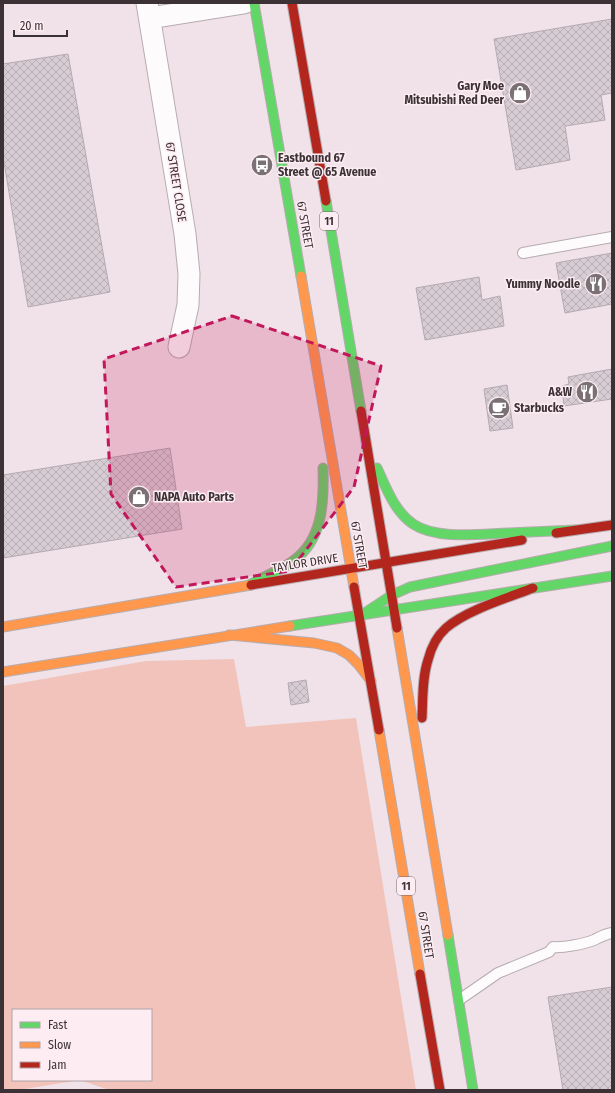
<svg xmlns="http://www.w3.org/2000/svg" width="615" height="1093" viewBox="0 0 615 1093" font-family="'Fira Sans Condensed',sans-serif">
<style>
.green{fill:#f1c3bb;fill-rule:evenodd}
.building{fill:url(#building-cross-hatch);stroke:#b4aaaf}
.lines{fill:none;stroke-linecap:round;stroke-linejoin:round}
.lane-casing{stroke:#b6acb0;stroke-width:12}
.street-casing{stroke:#b6acb0;stroke-width:23}
.fast-casing{stroke:#b6acb0;stroke-width:11}
.slow-casing{stroke:#b6acb0;stroke-width:11}
.jam-casing{stroke:#b6acb0;stroke-width:11}
.lane{stroke:#fdfbfc;stroke-width:10}
.street{stroke:#fdfbfc;stroke-width:21}
.fast{stroke:#63d668;stroke-width:9}
.slow{stroke:#ff974d;stroke-width:9}
.jam{stroke:#b3261e;stroke-width:9}
.marked{fill:#c2185b;fill-opacity:0.2;stroke:#c2185b;stroke-width:3;stroke-dasharray:8 5;stroke-linejoin:round}
.labels{text-anchor:middle;dominant-baseline:central;stroke-width:3;stroke-linejoin:round;paint-order:stroke}
.shield{fill:#fdedf3;stroke:#766a6f;stroke-width:1}
.shield-label{font-size:11px;font-weight:bold;fill:#3c3236}
.poi-label{font-size:12px;font-weight:bold;fill:#3c3236;stroke:#fdedf3;text-anchor:end}
.street-label{font-size:12px;fill:#3c3236;stroke:#fdedf3}
</style>
<defs>
<pattern id="building-cross-hatch" width="8" height="8" patternUnits="userSpaceOnUse"><rect width="8" height="8" fill="#d7ccd3"/><path d="M0 0l8 8M0 8l8-8" fill="none" stroke="#b9b0b6"/></pattern>
</defs>
<rect width="100%" height="100%" fill="#f0e2e8"/>
<path class="green" d="M234 659 246 727 356 718 416 1090H109L80 1080 19 1090H3V686L146 661ZM13 1010H151V1080H13Z"/>
<g class="building">
<path d="M612 19V93L601 95 605 120 565 126 570 160 516 170 494 39Z"/>
<path d="M68 54 110 292 28 307 3 156V64Z"/>
<path d="M612 253V304L565 313 556 263Z"/>
<path d="M479 277 482 300 500 296 504 326 425 340 416 288Z"/>
<path d="M612 369V399L564 406 562 386 569 384 568 377Z"/>
<path d="M507 385 513 428 490 431 484 389Z"/>
<path d="M170 448 182 529 3 558V475Z"/>
<path d="M306 680 309 702 291 705 288 683Z"/>
<path d="M612 987V1090H563L548 997Z"/>
</g>
<g class="lines">
<g class="lane-casing">
<g id="lane">
<path d="M523 253 612 237"/>
<path d="M459 1000 498 973 549 952 553 947C563 948 584 944 594 940 600 937 605 934 612 933"/>
</g>
</g>
<g class="street-casing">
<g id="street">
<path d="M147 3 185 234 189 274 188 305 179 347"/>
<path d="M150 18 244 3"/>
</g>
</g>
<g class="fast-casing">
<g id="fast">
<path d="M254 3 301 276"/>
<path d="M326 201 361 411"/>
<path d="M377 468C386 487 394 511 413 524 437 540 480 534 508 533 530 532 553 531 575 530"/>
<path d="M249 585C263 577 279 571 293 561 323 540 324 502 323 468"/>
<path d="M360 616 392 595 410 587 612 546"/>
<path d="M290 626 612 576"/>
<path d="M448 935 473 1090"/>
</g>
</g>
<g class="slow-casing">
<g id="slow">
<path d="M301 276 354 587"/>
<path d="M3 627 251 585"/>
<path d="M397 628 448 935"/>
<path d="M229 635 314 643 337 648 349 655 358 664 371 681"/>
<path d="M3 672 290 626"/>
<path d="M379 730 420 974"/>
</g>
</g>
<g class="jam-casing">
<g id="jam">
<path d="M292 3 326 201"/>
<path d="M361 411 397 628"/>
<path d="M556 533 612 525"/>
<path d="M251 585 522 540"/>
<path d="M354 587 379 730"/>
<path d="M422 718C423 699 422 678 428 660 431 648 437 636 446 628 467 610 507 598 533 588"/>
<path d="M420 974 440 1090"/>
</g>
</g>
<use href="#lane" class="lane"/>
<use href="#street" class="street"/>
<use href="#fast" class="fast"/>
<use href="#slow" class="slow"/>
<use href="#jam" class="jam"/>
</g>
<path class="marked" d="M232 316 381 366 354 487 290 571 176 587 111 494 104 359Z"/>
<defs>
<g id="shop-disc" transform="scale(1.15)"><circle r="9.5" fill="#7b7074" stroke="#fdedf3"/><path d="M-5-2.5h2.3a2.7 3.5 0 0 1 5.4 0H5L5.5 6h-11ZM-1.5-2.5h3a1.5 2.3 0 0 0-3 0Z" fill="#fff"/></g>
<g id="bus-disc" transform="scale(1.15)"><circle r="9.5" fill="#7b7074" stroke="#fdedf3"/><path d="M-5-6H5V4H4V6H2V4H-2V6H-4V4H-5ZM-3.5-4V0h7V-4ZM-3.5 1.2v1.5H-2V1.2ZM2 1.2v1.5H3.5V1.2Z" fill="#fff"/></g>
<g id="restaurant-disc" transform="scale(1.15)"><circle r="9.5" fill="#7b7074" stroke="#fdedf3"/><path d="M-5-6h1v4h1v-4h1v4h1v-4h1v5L-1.5 .5V6h-2V.5L-5-1ZM5-6V6H3V1.5H1.5Q1.5-4 5-6Z" fill="#fff"/></g>
<g id="cafe-disc" transform="scale(1.15)"><circle r="9.5" fill="#7b7074" stroke="#fdedf3"/><path d="M-5.5-4.5H6V0H3Q3 3.5 0 3.5H-2.5Q-5.5 3.5-5.5 0ZM3-3.2v2h1.7v-2ZM-6 4.5H4V6H-6Z" fill="#fff"/></g>
</defs>
<g fill-rule="evenodd">
<use href="#shop-disc" x="520" y="93"/>
<use href="#bus-disc" x="262" y="165"/>
<use href="#restaurant-disc" x="596" y="284"/>
<use href="#restaurant-disc" x="587" y="392"/>
<use href="#cafe-disc" x="499" y="408"/>
<use href="#shop-disc" x="139" y="497"/>
</g>
<g class="labels">
<g class="shield">
<rect x="320" y="212" width="18" height="18" rx="3"/>
<rect x="397" y="877" width="18" height="18" rx="3"/>
</g>
<g class="shield-label">
<text x="329" y="221">11</text>
<text x="406" y="886">11</text>
</g>
<g class="poi-label">
<text x="504" y="86">Gary Moe<tspan x="504" dy="14">Mitsubishi Red Deer</tspan></text>
<text x="278" y="158" text-anchor="start">Eastbound 67<tspan x="278" dy="14">Street @ 65 Avenue</tspan></text>
<text x="580" y="284">Yummy Noodle</text>
<text x="572" y="392">A&amp;W</text>
<text x="514" y="408" text-anchor="start">Starbucks</text>
<text x="154" y="497" text-anchor="start">NAPA Auto Parts</text>
</g>
<g class="street-label">
<text transform="translate(176 182) rotate(81)">67 STREET CLOSE</text>
<text transform="translate(305 225) rotate(80)">67 STREET</text>
<text transform="translate(359 545) rotate(80)">67 STREET</text>
<text transform="translate(305 563) rotate(-9)">TAYLOR DRIVE</text>
<text transform="translate(426 935) rotate(81)">67 STREET</text>
</g>
</g>
<rect width="615" height="1093" fill="none" stroke="#3c3236" stroke-width="8"/>
<rect x="12" y="1009" width="140" height="72" fill="#fdedf3" stroke="#b0a2a7"/>
<rect x="20" y="1022" width="20" height="6" fill="#63d668" stroke="#b0a2a7"/>
<text x="48" y="1029" font-size="12" fill="#3c3236">Fast</text>
<rect x="20" y="1042" width="20" height="6" fill="#ff974d" stroke="#b0a2a7"/>
<text x="48" y="1049" font-size="12" fill="#3c3236">Slow</text>
<rect x="20" y="1062" width="20" height="6" fill="#b3261e" stroke="#b0a2a7"/>
<text x="48" y="1069" font-size="12" fill="#3c3236">Jam</text>
<path d="M14 30v6h53v-6" fill="none" stroke="#3c3236" stroke-width="2"/>
<text x="20" y="30" font-size="12" fill="#3c3236" stroke="#fdedf3" stroke-width="3" paint-order="stroke">20 m</text>
</svg>
